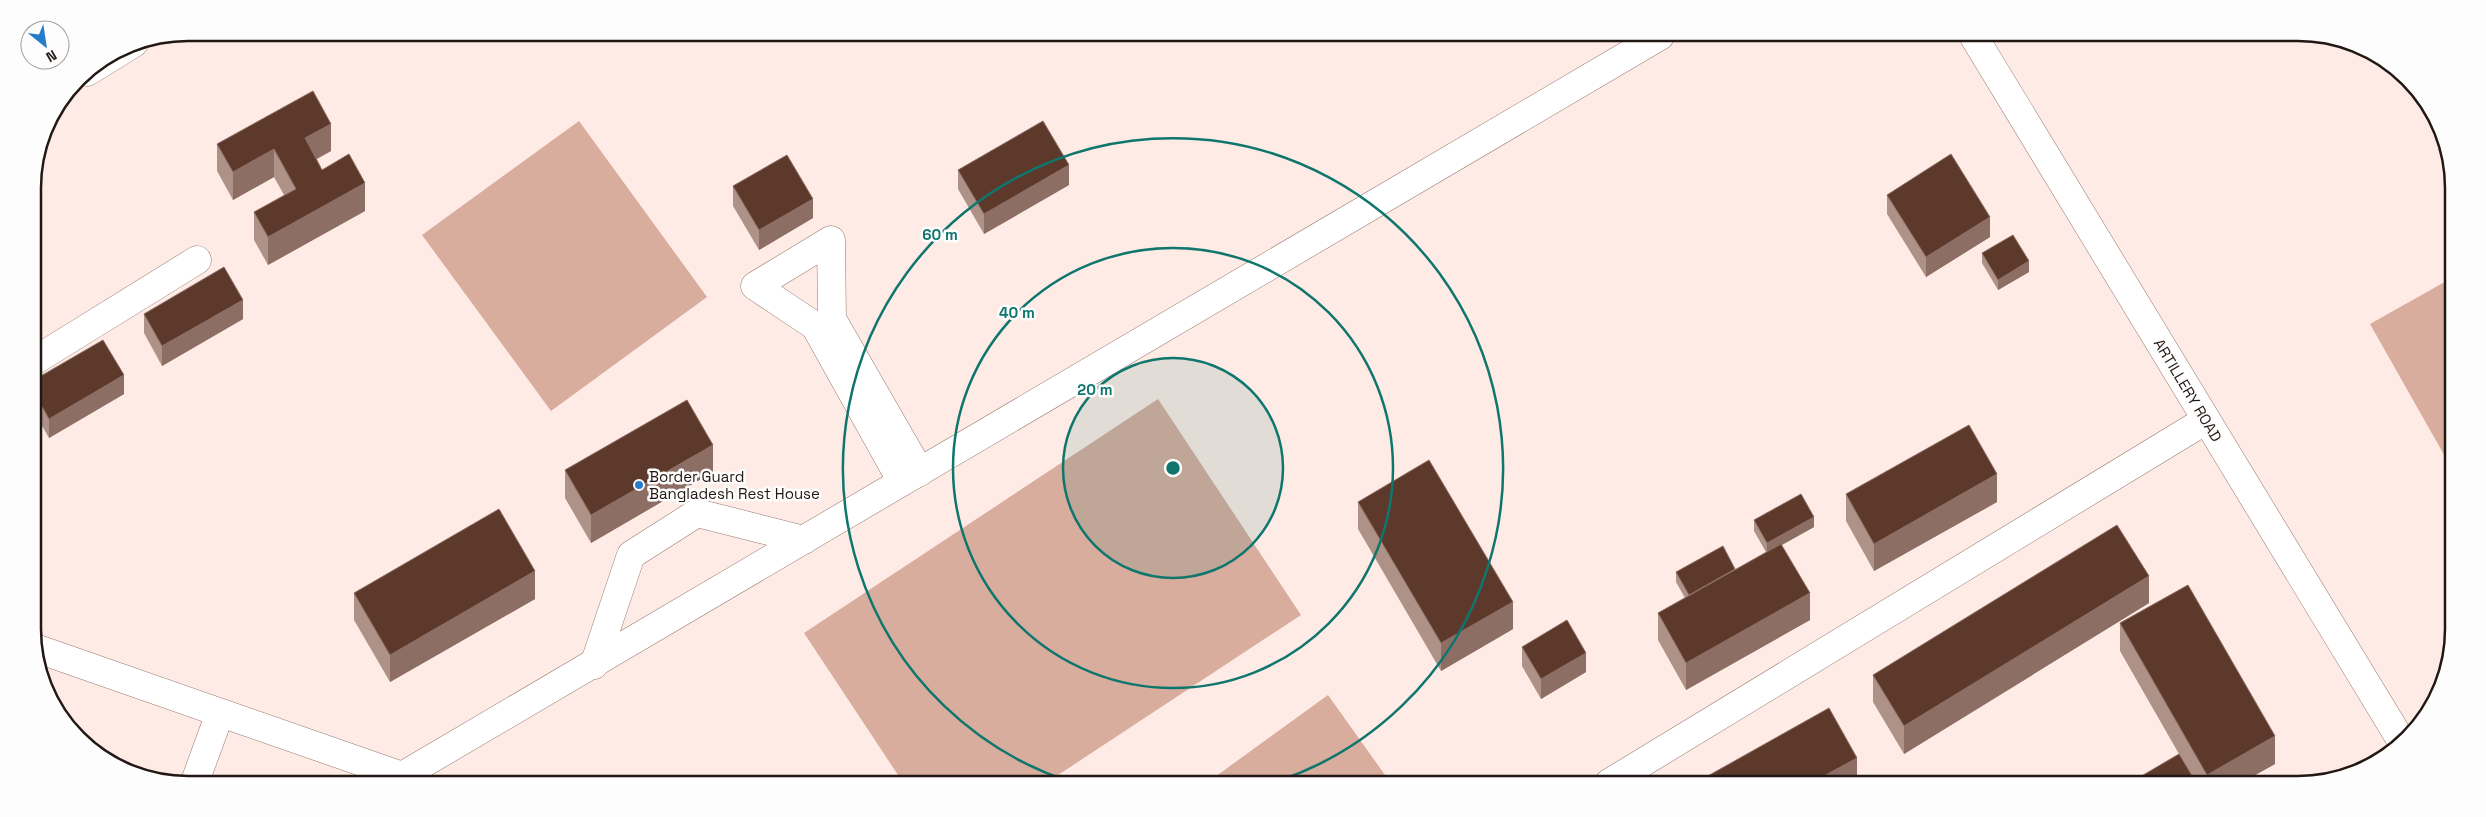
<svg xmlns="http://www.w3.org/2000/svg" width="2486" height="817" viewBox="0 0 2486 817" font-family="'Space Grotesk',sans-serif">
<style>
.water{fill:#d9ad9e}
.lines{fill:none;stroke-linecap:round;stroke-linejoin:round}
.street-casing{stroke:#957a70;stroke-width:29}
.street{stroke:#fff;stroke-width:28}
.wall{fill:#ae9288}
.shaded-wall{fill:#8d6e64}
.building{fill:#5d392c;stroke:#8d6e64}
.ring{fill:none;stroke:#0f766e;stroke-width:2.5}
.poi-dot{fill:#257dca;stroke:#fdfdfd;stroke-width:2}
.labels{text-anchor:middle;dominant-baseline:central;stroke-width:5;stroke-linejoin:round;paint-order:stroke}
.street-label{font-size:15px;fill:#211713;stroke:#fdfdfd}
.poi-label{font-size:15px;fill:#211713;stroke:#fdfdfd;text-anchor:start}
.rim{fill:none;stroke:#211713;stroke-width:2.5}
.centre{fill:#0f766e;stroke:#fdfdfd;stroke-width:2.5}
.ring-label{font-size:15px;text-anchor:middle;font-weight:bold;fill:#0f766e;stroke:#fdfdfd;stroke-width:5;stroke-linejoin:round;paint-order:stroke}
</style>
<rect width="100%" height="100%" fill="#feebe5"/>
<g class="water">
<path d="M579 121 707 297 551 411 422 235Z"/>
<path d="M2450 279 2449 459 2447 460 2370 324Z"/>
<path d="M1158 399 1301 615 1049 781H902L804 633Z"/>
<path d="M1328 695 1390 782H1208Z"/>
</g>
<g class="lines">
<g class="street-casing">
<g id="street">
<path d="M1974 37 2402 742"/>
<path d="M87 72 134 43"/>
<path d="M34 361 197 260"/>
<path d="M902 482 815 326 755 286 831 240 832 319 920 472"/>
<path d="M35 648 402 776 1660 36"/>
<path d="M594 665 631 555 697 513 804 540"/>
<path d="M196 779 220 713"/>
<path d="M1609 783 2206 420"/>
</g>
</g>
<use href="#street" class="street"/>
</g>
<g class="wall">
<path d="M217 144 331 151 317 159 322 170 365 211 268 265 254 240V212L284 195 274 177 233 200 217 171Z"/>
<path d="M958 170 1069 185 984 234 958 189Z"/>
<path d="M733 186 813 218 759 250 733 206Z"/>
<path d="M1887 195 1990 237 1926 277 1887 214Z"/>
<path d="M1982 253 2029 272 1998 290 1982 263Z"/>
<path d="M144 314 243 319 162 366 144 333Z"/>
<path d="M34 380 124 394 49 438 34 412Z"/>
<path d="M565 470 713 472 591 543 565 498Z"/>
<path d="M1846 494 1997 502 1874 571 1846 521Z"/>
<path d="M1358 502 1513 629 1441 671 1358 529Z"/>
<path d="M1754 520 1814 527 1782 545 1810 620 1686 690 1658 640V613L1685 598 1676 582V572L1735 570 1766 552 1754 531Z"/>
<path d="M354 593 535 599 390 682 354 620Z"/>
<path d="M2149 603 1904 754 1873 702V675Z"/>
<path d="M2120 623 2275 764 2239 784H2128L2179 754 2120 651Z"/>
<path d="M1522 647 1586 672 1541 699 1522 666Z"/>
</g>
<g class="shaded-wall">
<path d="M1598 36H1607L1598 41Z"/>
<path d="M331 124V151L305 165V138Z"/>
<path d="M274 149V177L233 200V172Z"/>
<path d="M1069 165V185L984 234V214Z"/>
<path d="M365 183V211L268 265V237Z"/>
<path d="M813 199V218L759 250V230Z"/>
<path d="M1990 217V237L1926 277V257Z"/>
<path d="M2029 261V272L1998 290V280Z"/>
<path d="M243 300V319L162 366V346Z"/>
<path d="M124 375V394L49 438V419Z"/>
<path d="M713 445V472L591 543V515Z"/>
<path d="M1997 474V502L1874 571V544Z"/>
<path d="M1814 517V527L1767 553V543Z"/>
<path d="M535 571V599L390 682V655Z"/>
<path d="M2149 576V603L1904 754V726Z"/>
<path d="M1810 593V620L1686 690V663Z"/>
<path d="M1513 602V629L1441 671V643Z"/>
<path d="M1586 653V672L1541 699V679Z"/>
<path d="M2275 736V764L2239 784H2207V775Z"/>
<path d="M1857 758V783H1811Z"/>
</g>
<g class="building">
<path d="M313 91 331 124 305 138 322 170 349 154 365 183 268 237 254 212 296 189 274 149 233 172 217 144Z"/>
<path d="M1043 121 1069 165 984 214 958 170Z"/>
<path d="M1951 154 1990 217 1926 257 1887 195Z"/>
<path d="M787 155 813 199 759 230 733 186Z"/>
<path d="M2013 235 2029 261 1998 280 1982 253Z"/>
<path d="M224 267 243 300 162 346 144 314Z"/>
<path d="M103 340 124 375 49 419 34 392V380Z"/>
<path d="M687 400 713 445 591 515 565 470Z"/>
<path d="M1969 425 1997 474 1874 544 1846 494Z"/>
<path d="M1429 460 1513 602 1441 643 1358 502Z"/>
<path d="M1801 494 1814 517 1767 543 1754 520Z"/>
<path d="M499 509 535 571 390 655 354 593Z"/>
<path d="M2117 525 2149 576 1904 726 1873 675Z"/>
<path d="M1781 544 1810 593 1686 663 1658 613Z"/>
<path d="M1723 546 1735 569 1689 595 1676 572Z"/>
<path d="M2188 585 2275 736 2207 775 2120 623Z"/>
<path d="M1567 620 1586 653 1541 679 1522 647Z"/>
<path d="M1829 708 1857 758 1811 783H1709L1706 777Z"/>
<path d="M2179 754 2197 784H2128Z"/>
</g>
<circle cx="1173" cy="468" r="110" fill="#0f766e" fill-opacity=".12"/>
<g class="ring">
<circle cx="1173" cy="468" r="110"/>
<circle cx="1173" cy="468" r="220"/>
<path d="M1068 781A330 330 0 1 1 1278 781"/>
</g>
<circle class="poi-dot" cx="639" cy="485" r="5"/>
<g class="labels">
<g class="street-label">
<text transform="translate(2188 390) rotate(59)">ARTILLERY ROAD</text>
</g>
<g class="poi-label">
<text x="649" y="476">Border Guard<tspan x="649" dy="17">Bangladesh Rest House</tspan></text>
</g>
</g>
<path d="M0 0H2486V817H0ZM188 41H2298A147 147 0 0 1 2445 188V629A147 147 0 0 1 2298 776H188A147 147 0 0 1 41 629V188A147 147 0 0 1 188 41Z" fill="#fdfdfd" fill-rule="evenodd"/>
<path class="rim" d="M188 41H2298A147 147 0 0 1 2445 188V629A147 147 0 0 1 2298 776H188A147 147 0 0 1 41 629V188A147 147 0 0 1 188 41Z"/>
<circle cx="1173" cy="468" r="8" class="centre"/>
<g class="ring-label">
<text x="940" y="240">60 m</text>
<text x="1017" y="318">40 m</text>
<text x="1095" y="395">20 m</text>
</g>
<g transform="translate(45 45) rotate(150)"><circle r="24" fill="#fdfdfd" stroke="#a5a19f"/>
<path d="M0-4L9 19L0 12L-9 19Z" fill="#257dca"/>
<text y="-8" font-size="14" font-weight="bold" text-anchor="middle" fill="#211713">N</text>
</g>
</svg>
